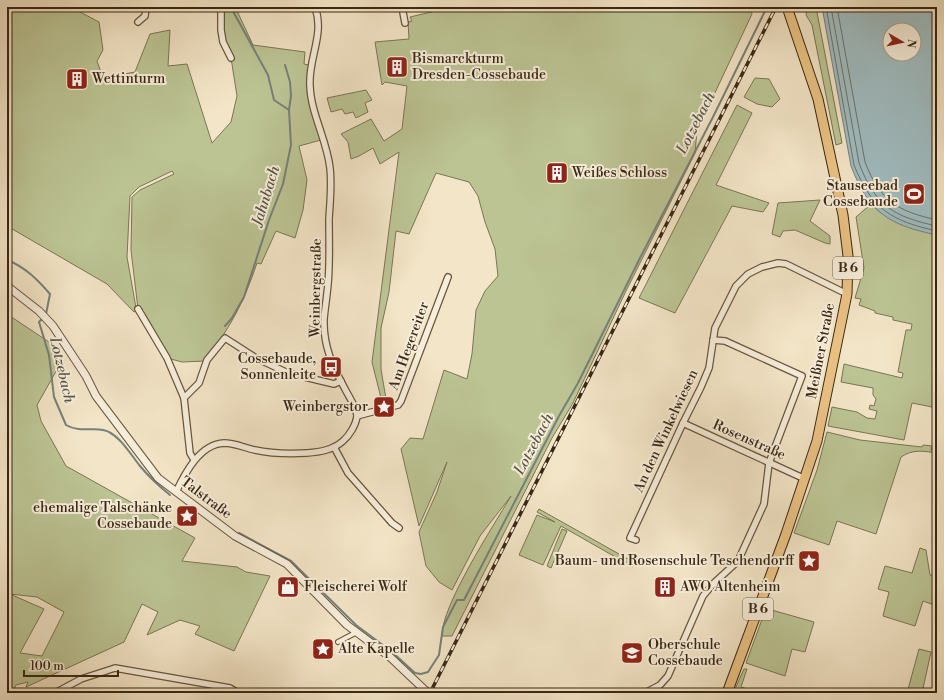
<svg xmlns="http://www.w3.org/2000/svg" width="944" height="700" viewBox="0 0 944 700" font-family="'Libre Bodoni',serif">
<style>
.green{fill:#bcc494;stroke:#7a7653;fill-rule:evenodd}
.water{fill:#a0bcc0;stroke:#77807a;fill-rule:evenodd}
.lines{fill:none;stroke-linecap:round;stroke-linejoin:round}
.shore{stroke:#6c7269;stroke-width:1}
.stream{stroke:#77807a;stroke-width:2}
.pedestrian-casing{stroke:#68563f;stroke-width:6}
.minor-casing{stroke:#68563f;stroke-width:8}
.tertiary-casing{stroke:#68563f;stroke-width:9}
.primary-casing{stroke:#392712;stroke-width:11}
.pedestrian{stroke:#f7eedb;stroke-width:4}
.minor{stroke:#f7eedb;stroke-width:5.5}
.tertiary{stroke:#f7eedb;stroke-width:7}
.primary{stroke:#eac284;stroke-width:9}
.rail-casing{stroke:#392712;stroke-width:3.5}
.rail{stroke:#f7eedb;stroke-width:2;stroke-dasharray:6;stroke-linecap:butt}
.labels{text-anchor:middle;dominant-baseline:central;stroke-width:4;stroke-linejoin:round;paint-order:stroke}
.shield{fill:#f7eedb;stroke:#72634e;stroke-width:1}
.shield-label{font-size:13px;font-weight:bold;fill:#392712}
.poi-label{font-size:14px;fill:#392712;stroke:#f7eedb;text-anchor:start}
.street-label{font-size:14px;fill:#392712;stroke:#f7eedb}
.water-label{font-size:15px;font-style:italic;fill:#585446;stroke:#f7eedb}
</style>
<rect width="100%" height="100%" fill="#f3e5c7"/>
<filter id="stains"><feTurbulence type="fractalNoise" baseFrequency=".005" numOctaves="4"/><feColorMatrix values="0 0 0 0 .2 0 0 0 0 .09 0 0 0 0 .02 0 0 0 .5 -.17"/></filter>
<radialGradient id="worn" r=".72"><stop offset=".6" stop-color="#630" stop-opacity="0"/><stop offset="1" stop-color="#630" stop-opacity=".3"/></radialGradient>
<g class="green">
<path d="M7 7H79L80 12 99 22 103 50 97 61 103 78 135 72 150 34 170 30 168 66 187 64 212 143 231 122 237 96 231 58 223 42 220 7H237L238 13 253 45 305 52 304 64 309 65C304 92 313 115 321 140L299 146 307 180 303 210 295 238 276 231 261 264 257 263C243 304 231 326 205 361L182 362 167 358 138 310 134 312 107 284 7 226ZM172 171 174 174 140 190 132 197 131 250 138 309 136 308 127 257 130 196 139 187Z"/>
<path d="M452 7H750L752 14 697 131 695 153 626 291 573 403 552 438 452 636H442C441 606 494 525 511 496L480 536 452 590 439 582 426 566 419 532 437 492 447 462 419 526 401 449 410 438 423 439 444 370 467 379 472 354 476 310 485 291 498 276 495 249 485 222 478 196 469 182 436 173 409 234 396 231 389 292 381 328V369L387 405 383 406 372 362 399 152 380 164 373 148 359 156 351 159 348 142 341 134 371 119 384 141 402 129 407 86 385 82 382 85 375 42 409 39 408 22 412 21 410 17Z"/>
<path d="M807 7H816L842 143 836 145 812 25 806 15Z"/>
<path d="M755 78 769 79 780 99 772 107 757 104 744 97Z"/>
<path d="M366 90 372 100 365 103 368 112 356 118 353 112 345 114 342 109 331 112 327 98Z"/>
<path d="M737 105 752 113 716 185 769 203 763 212 732 206 675 313 639 298Z"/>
<path d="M937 112V408L912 403 904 440 828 426 832 407 857 412 867 418 875 419 877 411 869 409 870 405 874 406 876 399 873 395V388L841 382 844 364 902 378 903 373 898 372 906 330H911L912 324 893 320V317L875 313V311L859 305 861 299 855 298 864 268 856 217 871 204 882 214Z"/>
<path d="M820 200 810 221 830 236V244L825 243 795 230 783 231 780 237 772 234 778 203Z"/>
<path d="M7 314 49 342 59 366 37 405 41 421 66 466 195 538 182 561 237 567 246 572 270 576 234 651 195 634 200 626 180 620 147 635 158 612 142 604 124 642 26 687 28 682 16 685 12 693H7ZM10 594 37 597 64 612 42 656 20 653 44 609Z"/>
<path d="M827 432 860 440 922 447 923 445 932 446 931 450H937V453C923 451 913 449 901 457L876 534 837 521 829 545 794 533 817 470Z"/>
<path d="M539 509 635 563 633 567 561 526 543 565 519 555 537 515 555 522 537 512Z"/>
<path d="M562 529 567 531 551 568 547 566Z"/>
<path d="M920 548 926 550 930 575 937 577V606L923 601 915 626 883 616 889 592 878 589 885 566 912 573Z"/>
<path d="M768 609 814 622 805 652 792 649 785 676 746 663 764 614 766 615Z"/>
<path d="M919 649 931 652 922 693H907Z"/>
<path d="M744 669H747L741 687 761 693H802H746L735 689Z"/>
</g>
<path class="water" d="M822 7H937V235C889 225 869 213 851 166ZM890 30H914V54H890Z"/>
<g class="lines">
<g class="shore">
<path d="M826 7 854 165C872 210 892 221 937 231"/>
<path d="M831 7 859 163C875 206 894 217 937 226"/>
<path d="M837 7 865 162C880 201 897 211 937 220"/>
</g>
<g class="stream">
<path d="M233 7 234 13 268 75 274 100 289 110"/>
<path d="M7 260C25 267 37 279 50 294L46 314"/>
<path d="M43 318 39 322 49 355 54 397 66 425C81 434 98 425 109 432 122 439 131 455 140 466 149 477 159 486 170 495"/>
<path d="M225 326 232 318 244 297 269 220 283 184 291 145 289 110 291 96 290 82 285 65"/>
<path d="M239 533 291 561 356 625 392 652 415 673 421 674 428 672 439 655 443 627 457 600H464L559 416 578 383 640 258 713 117 767 7"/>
</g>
<g class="pedestrian-casing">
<path id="pedestrian" d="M338 642 357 632"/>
</g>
<g class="minor-casing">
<g id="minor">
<path d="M221 7V30L223 42 231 58"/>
<path d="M402 7 405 23"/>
<path d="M138 22 145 16 146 7"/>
<path d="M138 309 167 358 184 398 190 453 194 460"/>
<path d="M184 398 199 383 207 360 225 338 256 358 288 373 334 384 341 381"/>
<path d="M357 416 398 405 401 401 448 277"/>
<path d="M683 423 805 479"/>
<path d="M334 447 348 473 392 523 399 528"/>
<path d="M176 492C185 473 200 444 224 443 235 443 245 448 255 450 273 454 289 454 307 453 320 452 333 450 343 441 349 436 356 425 357 416 357 408 349 397 345 389 333 367 323 346 324 319 325 308 327 296 328 284 330 263 329 241 329 219 330 202 332 185 330 168 327 140 311 114 310 86 308 58 325 35 315 7"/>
<path d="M636 540 630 538 683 423 701 387 709 368 715 328 736 286 748 274 762 267 778 263 786 264 847 294"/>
<path d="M55 693 81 679 115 668 230 688 238 693"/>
<path d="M645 693 660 685 668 676 703 596 714 583 738 561 764 504 769 463 802 376 725 341 713 340"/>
</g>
</g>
<g class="tertiary-casing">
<path id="tertiary" d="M7 286 39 311 53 326 86 376 96 396 158 478 235 536 287 564 347 625 390 657 428 693"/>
</g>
<g class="primary-casing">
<path id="primary" d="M727 693 786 534 817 441 847 294 848 256 843 215 818 99 787 7"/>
</g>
<use href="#pedestrian" class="pedestrian"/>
<use href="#minor" class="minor"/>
<use href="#tertiary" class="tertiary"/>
<use href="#primary" class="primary"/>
<g class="rail-casing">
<path id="rail" d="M430 693 776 7"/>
</g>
<use href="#rail" class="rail"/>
</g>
<defs>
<g id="building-square" transform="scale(1.15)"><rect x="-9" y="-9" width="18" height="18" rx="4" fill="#8f2418" stroke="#f7eedb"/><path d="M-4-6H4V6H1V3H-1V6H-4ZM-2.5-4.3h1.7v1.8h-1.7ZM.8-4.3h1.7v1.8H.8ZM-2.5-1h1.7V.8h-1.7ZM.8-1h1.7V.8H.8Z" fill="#fff"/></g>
<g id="stadium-square" transform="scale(1.15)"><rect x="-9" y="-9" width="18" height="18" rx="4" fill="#8f2418" stroke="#f7eedb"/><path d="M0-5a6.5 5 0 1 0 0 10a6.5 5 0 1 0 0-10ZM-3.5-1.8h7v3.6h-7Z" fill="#fff"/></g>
<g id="bus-square" transform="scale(1.15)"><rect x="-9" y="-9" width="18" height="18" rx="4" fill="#8f2418" stroke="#f7eedb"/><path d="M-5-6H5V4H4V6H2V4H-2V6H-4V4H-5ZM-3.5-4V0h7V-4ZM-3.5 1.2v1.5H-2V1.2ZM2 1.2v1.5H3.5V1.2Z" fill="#fff"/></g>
<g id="sight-square" transform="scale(1.15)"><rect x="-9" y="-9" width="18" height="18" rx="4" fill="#8f2418" stroke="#f7eedb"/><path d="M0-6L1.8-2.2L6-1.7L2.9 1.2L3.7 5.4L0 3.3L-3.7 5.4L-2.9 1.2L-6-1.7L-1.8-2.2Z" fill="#fff"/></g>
<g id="shop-square" transform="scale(1.15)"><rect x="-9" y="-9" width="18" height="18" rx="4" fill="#8f2418" stroke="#f7eedb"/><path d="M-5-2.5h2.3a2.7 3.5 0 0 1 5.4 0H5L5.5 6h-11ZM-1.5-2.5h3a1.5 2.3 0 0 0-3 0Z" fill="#fff"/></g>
<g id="school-square" transform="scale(1.15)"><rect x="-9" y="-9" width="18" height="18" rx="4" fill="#8f2418" stroke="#f7eedb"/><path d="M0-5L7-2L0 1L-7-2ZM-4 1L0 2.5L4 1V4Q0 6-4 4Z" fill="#fff"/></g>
</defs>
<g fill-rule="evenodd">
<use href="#building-square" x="397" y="67"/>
<use href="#building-square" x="77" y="79"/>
<use href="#building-square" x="557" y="173"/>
<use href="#stadium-square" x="914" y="194"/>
<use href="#bus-square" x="331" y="367"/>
<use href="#sight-square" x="384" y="407"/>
<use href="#sight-square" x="187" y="516"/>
<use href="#sight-square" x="809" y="561"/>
<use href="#shop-square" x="288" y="587"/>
<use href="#building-square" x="665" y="587"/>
<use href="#sight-square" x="323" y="649"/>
<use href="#school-square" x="632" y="653"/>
</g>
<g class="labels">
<g class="shield">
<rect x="833" y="257" width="30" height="22" rx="3"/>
<rect x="743" y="598" width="30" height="22" rx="3"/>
</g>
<g class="shield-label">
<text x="848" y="268">B 6</text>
<text x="758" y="609">B 6</text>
</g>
<g class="poi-label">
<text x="412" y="59">Bismarckturm<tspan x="412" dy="16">Dresden-Cossebaude</tspan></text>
<text x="92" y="79">Wettinturm</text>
<text x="572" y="173">Weißes Schloss</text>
<text x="898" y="186" text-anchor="end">Stauseebad<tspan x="898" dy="16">Cossebaude</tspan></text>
<text x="316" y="359" text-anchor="end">Cossebaude,<tspan x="316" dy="16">Sonnenleite</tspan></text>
<text x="368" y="407" text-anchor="end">Weinbergstor</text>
<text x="172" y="508" text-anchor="end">ehemalige Talschänke<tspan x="172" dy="16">Cossebaude</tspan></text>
<text x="794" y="561" text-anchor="end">Baum- und Rosenschule Teschendorff</text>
<text x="304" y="587">Fleischerei Wolf</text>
<text x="680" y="587">AWO Altenheim</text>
<text x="648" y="645">Oberschule<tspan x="648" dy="16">Cossebaude</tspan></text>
<text x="338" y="649">Alte Kapelle</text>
</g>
<g class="street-label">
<text transform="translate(316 288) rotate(-89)">Weinbergstraße</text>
<text transform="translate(409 346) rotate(-70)">Am Hegereiter</text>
<text transform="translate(821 351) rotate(-79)">Meißner Straße</text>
<text transform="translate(666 431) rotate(-65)">An den Winkelwiesen</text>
<text transform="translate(749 440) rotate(24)">Rosenstraße</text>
<text transform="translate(206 498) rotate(37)">Talstraße</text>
</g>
<g class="water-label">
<text transform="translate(696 123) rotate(-63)">Lotzebach</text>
<text transform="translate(266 196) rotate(-73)">Jahnbach</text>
<text transform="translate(62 370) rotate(77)">Lotzebach</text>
<text transform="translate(534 444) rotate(-62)">Lotzebach</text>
</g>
</g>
<rect width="944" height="700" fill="none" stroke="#f3e5c7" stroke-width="24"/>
<rect x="8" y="8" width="928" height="684" fill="none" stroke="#392712" stroke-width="2"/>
<rect x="12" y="12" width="920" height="676" fill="none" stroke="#392712"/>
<g transform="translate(902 42) rotate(99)"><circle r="19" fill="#f7eedb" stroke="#ab9e8b"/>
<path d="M0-3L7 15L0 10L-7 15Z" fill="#8f2418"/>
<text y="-6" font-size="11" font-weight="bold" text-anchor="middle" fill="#392712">N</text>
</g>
<path d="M24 670v6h94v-6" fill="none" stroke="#392712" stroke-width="2"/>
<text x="30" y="670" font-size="12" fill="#392712" stroke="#f7eedb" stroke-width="3" paint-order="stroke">100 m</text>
<rect width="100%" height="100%" filter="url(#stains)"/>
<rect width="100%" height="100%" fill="url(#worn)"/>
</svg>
